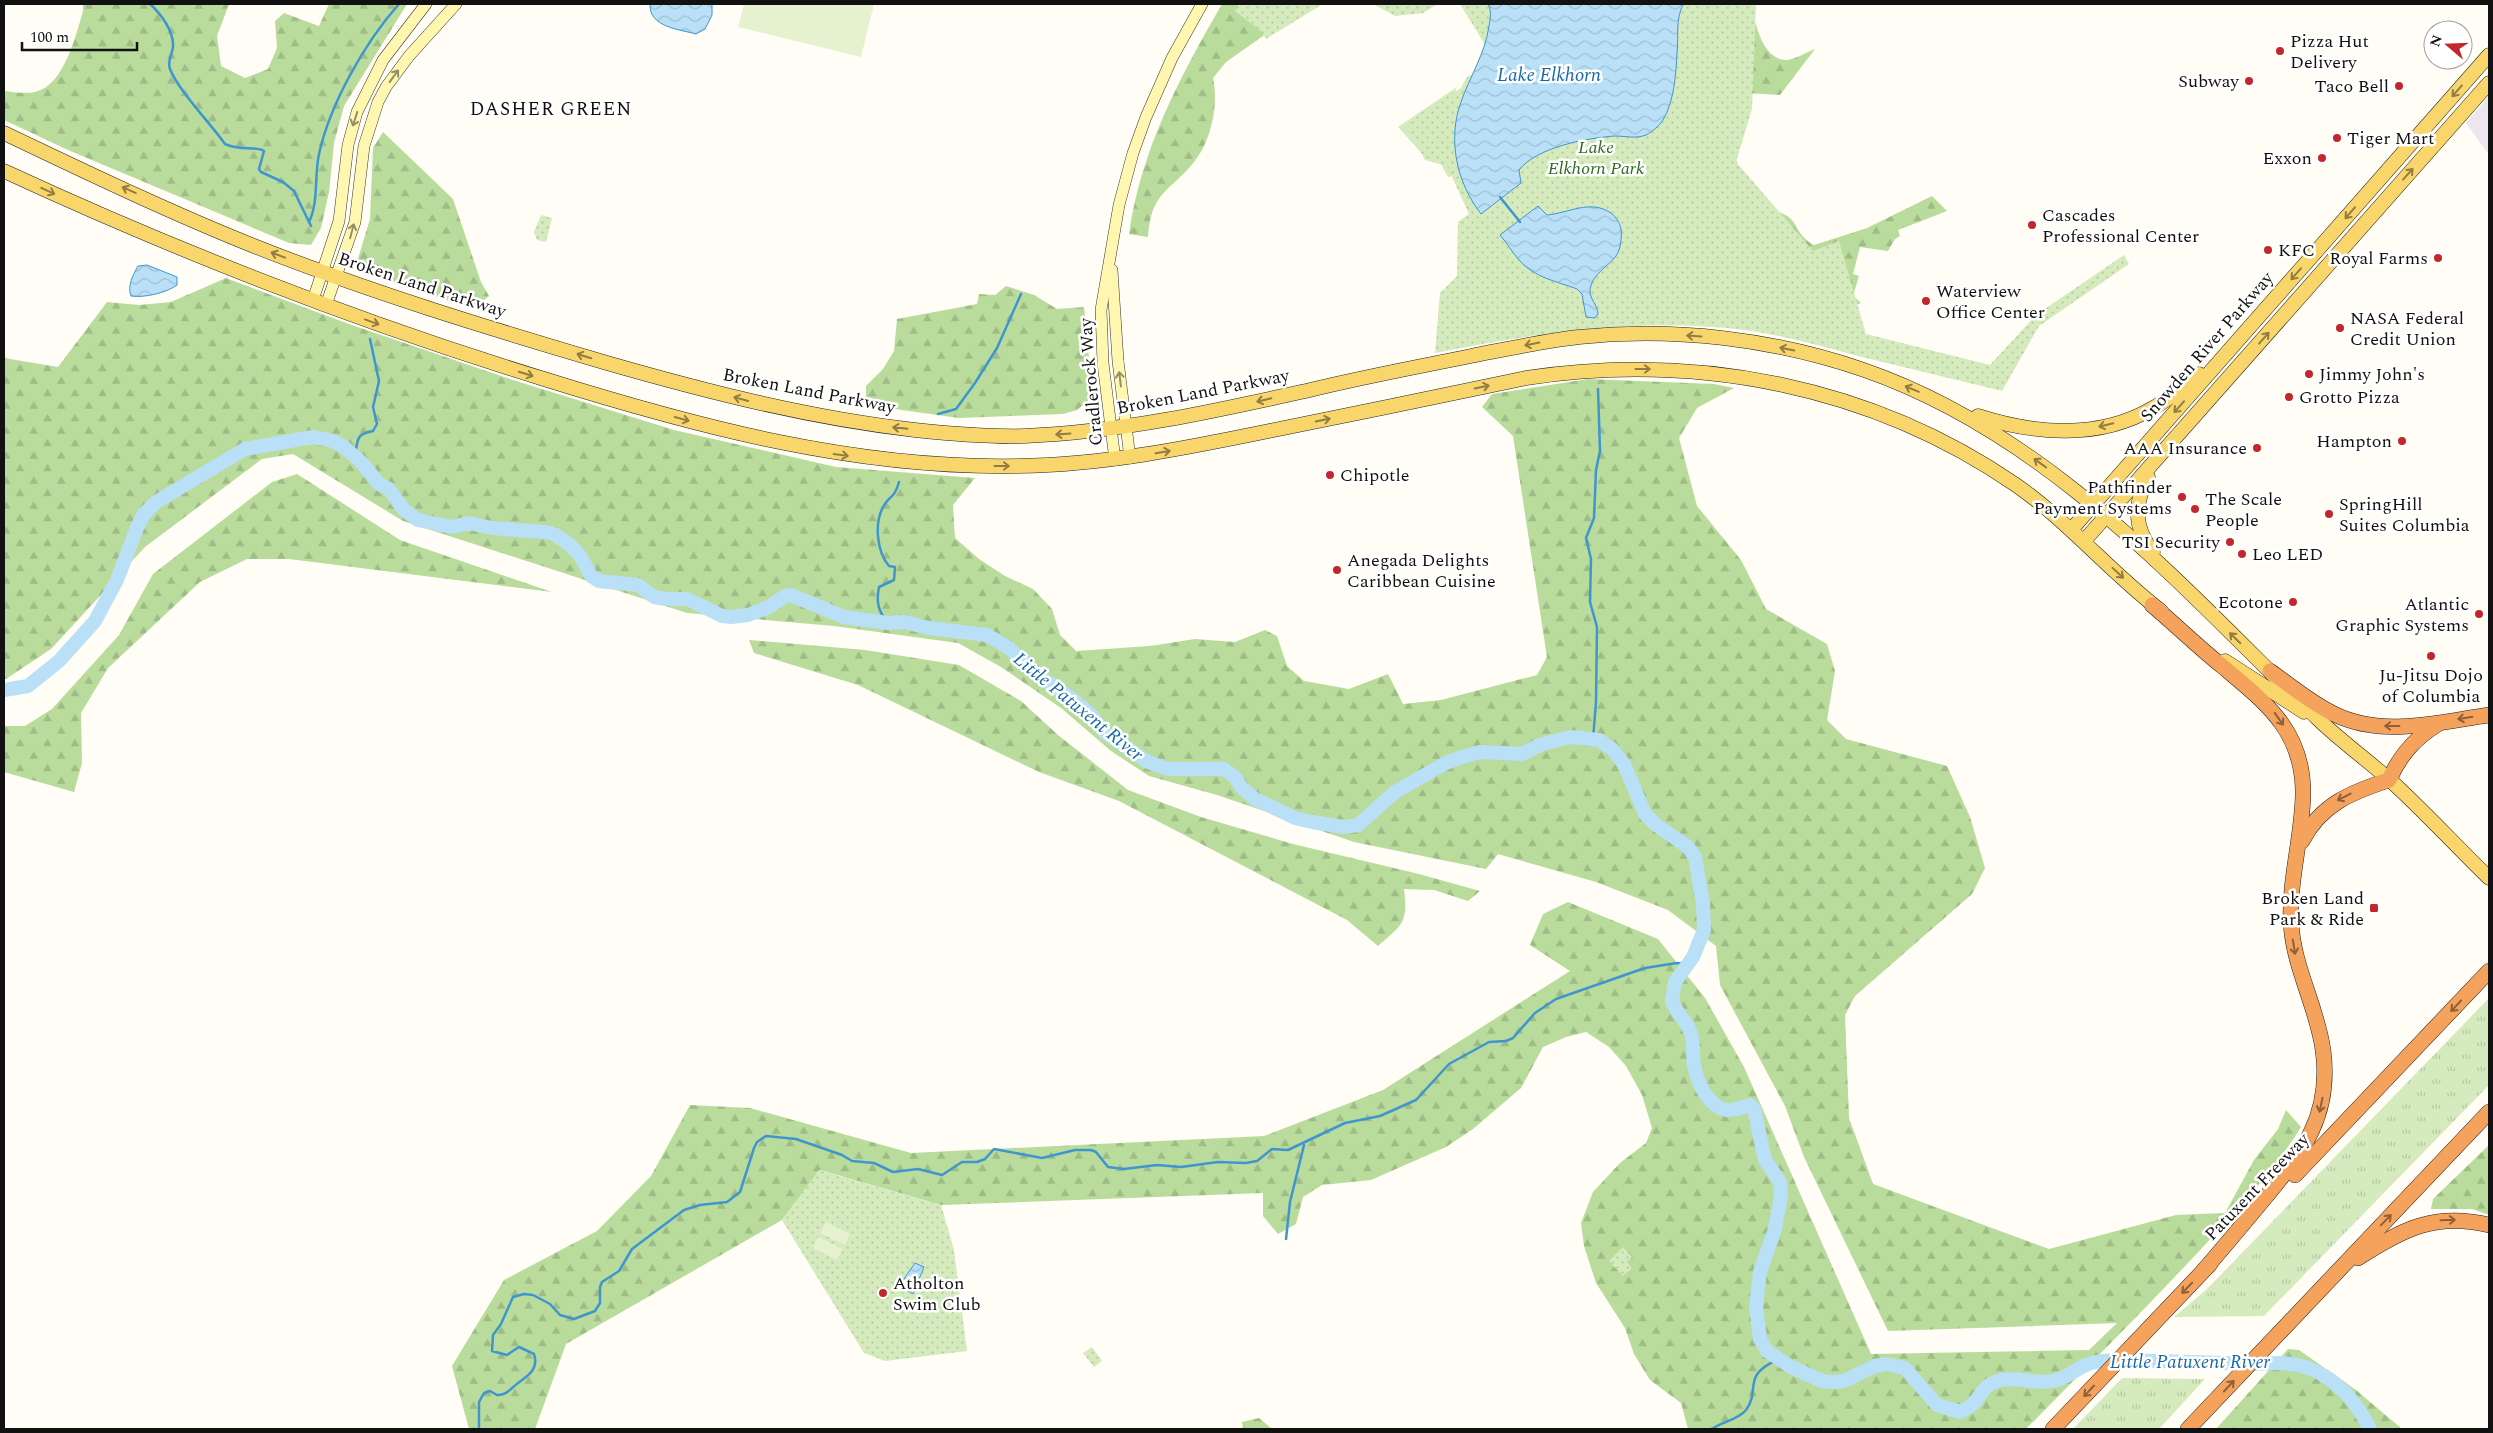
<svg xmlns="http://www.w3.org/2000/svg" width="2493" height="1433" viewBox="0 0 2493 1433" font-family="Spectral,serif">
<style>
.industrial{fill:#eee6ef}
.grass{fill:url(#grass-tufts)}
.forest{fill:url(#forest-firs)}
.park{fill:url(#park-dots)}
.pitch{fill:#e6f2cf}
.water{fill:url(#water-waves);stroke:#3f96cf}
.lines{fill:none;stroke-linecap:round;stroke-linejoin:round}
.stream{stroke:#3f96cf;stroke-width:2.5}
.river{stroke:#b9e0f7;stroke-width:14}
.secondary-casing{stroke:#333;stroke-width:12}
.primary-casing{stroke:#222;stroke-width:15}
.highway-casing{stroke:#222;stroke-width:16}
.secondary{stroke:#fff6b0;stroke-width:11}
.primary{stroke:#f9d66b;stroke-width:14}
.highway{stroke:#f5a25d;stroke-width:15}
.oneway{stroke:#948f68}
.oneway2{stroke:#917d42}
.oneway3{stroke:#8e613b}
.poi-dot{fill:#c4262e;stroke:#fff;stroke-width:2}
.labels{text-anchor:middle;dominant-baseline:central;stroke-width:5;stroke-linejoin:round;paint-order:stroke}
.poi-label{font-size:18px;fill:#111;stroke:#fff;text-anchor:start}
.park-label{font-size:18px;font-style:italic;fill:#2f6b1f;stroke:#fff}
.street-label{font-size:18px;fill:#111;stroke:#fff}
.water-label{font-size:19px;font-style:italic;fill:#1768a6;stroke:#fff}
.neighbourhood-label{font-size:19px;letter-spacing:1px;fill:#111;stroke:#fff}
</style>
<defs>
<pattern id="grass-tufts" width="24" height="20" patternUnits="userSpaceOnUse" patternTransform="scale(1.25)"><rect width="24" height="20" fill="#d5ebbd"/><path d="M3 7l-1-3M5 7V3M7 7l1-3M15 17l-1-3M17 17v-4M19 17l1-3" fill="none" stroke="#b6c8a1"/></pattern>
<pattern id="forest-firs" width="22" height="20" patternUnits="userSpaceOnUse" patternTransform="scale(1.25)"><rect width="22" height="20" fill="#b9dc9c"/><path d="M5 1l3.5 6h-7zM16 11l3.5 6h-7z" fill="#9ebc85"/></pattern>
<pattern id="park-dots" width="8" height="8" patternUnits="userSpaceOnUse" patternTransform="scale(1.25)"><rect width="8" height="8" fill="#d5ebbd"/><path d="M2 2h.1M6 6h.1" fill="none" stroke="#b6c8a1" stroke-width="1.8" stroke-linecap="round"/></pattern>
<pattern id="water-waves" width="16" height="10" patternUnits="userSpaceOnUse" patternTransform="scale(1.25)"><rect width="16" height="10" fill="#b9e0f7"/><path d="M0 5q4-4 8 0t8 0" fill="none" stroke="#9ebfd3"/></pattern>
</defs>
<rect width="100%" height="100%" fill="#fffdf5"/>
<path class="industrial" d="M2489 96V155L2466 123Z"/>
<g class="grass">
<path d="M1457 87 1447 109 1452 176 1448 177 1439 161 1425 157 1398 127Z"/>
<path d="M2489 998V1085L2264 1316 2174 1317 2207 1289Z"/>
<path d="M2122 1378 2205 1379 2159 1429H2073Z"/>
</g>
<g class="forest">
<path d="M83 4H229L217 36 221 66 245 78 268 69 277 48 275 21 284 13 319 26 329 4H407L344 106 334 143 329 192 321 228 311 245 289 243 68 150 4 120V91C13 92 26 94 35 92 64 86 76 35 83 11Z"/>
<path d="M1222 4H1309L1226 62 1213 78C1219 104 1211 142 1194 162 1170 192 1151 191 1148 237L1129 234C1141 149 1180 77 1222 4Z"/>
<path d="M1750 4C1756 22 1761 59 1786 60 1794 60 1807 52 1815 49L1780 95 1746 93 1733 153 1741 172 1770 211C1802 214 1790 232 1814 245L1867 228 1932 196 1947 211 1898 230 1900 236 1895 239 1888 251 1860 247 1853 274 1859 276 1853 296 1861 303 1837 312 1687 93Z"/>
<path d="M383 132 453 199 481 282 489 296 473 309 365 272 357 262 370 219 373 148Z"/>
<path d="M226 278 349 324 513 380 674 430 836 467 975 478 953 505 955 538 979 559 1005 576 1033 589 1052 609 1060 635 1076 651 1150 646 1195 639 1235 642 1265 630 1277 636 1287 666 1304 681 1349 689 1388 674 1403 704 1441 700 1537 675 1547 657 1513 436 1482 407 1492 394 1588 379 1714 384 1734 388 1697 408 1679 438 1697 506 1741 560 1766 609 1827 644 1835 671 1827 720 1846 739 1947 766 1970 817 1985 868 1972 894 1855 996 1845 1015 1849 1118 1873 1184 2049 1249 2176 1215 2225 1213 2254 1160 2278 1129 2286 1110 2301 1127C2274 1171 2238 1208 2203 1247 2145 1309 2085 1369 2026 1429H1688L1681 1403 1650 1380 1634 1354 1625 1328 1596 1283 1584 1246 1581 1223 1593 1192 1620 1163 1646 1143 1652 1128 1642 1095 1626 1066 1609 1047 1586 1032 1566 1037 1543 1047 1521 1088 1473 1129 1446 1147 1371 1180 1322 1185 1303 1197 1296 1224 1278 1234 1263 1216V1193L941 1205 820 1170 782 1220 566 1344 535 1429H469L452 1366 504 1280 597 1231 651 1176 690 1105 750 1108 911 1153 1264 1136 1383 1090 1570 971 1530 945 1543 914 1568 902 1658 939 1705 998 1744 1067 1871 1354 2089 1350 2117 1323 1888 1331 1804 1157 1785 1106 1720 985 1716 946 1668 910 1596 882 1498 854 1486 869 1354 842 1217 795 1149 776 1111 751 1061 708 1001 667 958 643 834 626 687 613 403 521 293 454 262 459 145 547 51 649 6 679H4V358L58 367 107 302 139 305 171 302Z"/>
<path d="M1006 286 1034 295 1057 309 1084 307 1091 378 1090 399 1077 410 1063 414 959 418 866 405V386L883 369 894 351 897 319 977 304 979 294 995 295Z"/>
<path d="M297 474 400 540 552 592 289 559H247L200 582 108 668 81 713 82 763 74 792 4 772V726H25L52 709 119 635 153 574 272 482Z"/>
<path d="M749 640 865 650 959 665 1021 701 1058 735 1128 790 1201 817 1293 844 1419 874 1480 891 1468 901 1434 890 1404 889C1408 923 1403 924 1378 946L1347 920 1119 801 1039 772 858 685 754 653Z"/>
<path d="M2489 1145V1215L2472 1209H2431L2433 1199Z"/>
<path d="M2288 1349 2299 1350 2356 1390 2402 1429H2216Z"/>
<path d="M1259 1418 1272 1429H1243L1242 1422Z"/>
</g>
<g class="park">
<path d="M1239 4H1323L1266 39 1261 31 1235 11Z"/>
<path d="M1373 4H1438L1423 13 1395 16Z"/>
<path d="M1460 4H1756L1752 109 1736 162 1813 251 1839 241 1866 334 1990 365 2036 315 2124 255 2129 264 2039 326 2002 391C1954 379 1906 368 1858 356 1820 346 1783 335 1744 330 1639 317 1537 333 1435 353L1440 293 1457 276 1458 222 1469 214 1447 166 1425 160 1406 122 1461 88 1466 78 1495 61Z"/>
<path d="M541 215 552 218 546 242 537 240 534 232Z"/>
<path d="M819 1170 941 1205 954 1250 967 1351 885 1361 864 1353 782 1220Z"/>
<path d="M1623 1247 1632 1257 1627 1262 1632 1268 1623 1276 1609 1261Z"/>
<path d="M1092 1347 1102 1361 1094 1367 1083 1353Z"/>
</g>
<g class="pitch">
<path d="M744 4H874L861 57 738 27Z"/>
<path d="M826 1222 850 1234 845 1245 820 1233Z"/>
<path d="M818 1237 843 1249 837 1260 813 1248Z"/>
</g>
<g class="water">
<path d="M650 4H712V15L705 29 696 34C678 29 649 27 650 4Z"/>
<path d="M1488 4H1683C1675 23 1679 33 1677 53 1676 74 1674 102 1663 120 1659 126 1652 132 1646 135 1636 139 1625 136 1615 136 1587 138 1537 147 1519 170L1521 183 1481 214C1457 183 1447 140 1461 102 1470 76 1485 54 1489 26 1490 19 1492 11 1488 4Z"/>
<path d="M1538 206 1547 215C1569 213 1590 199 1611 213 1616 217 1620 223 1621 229 1622 237 1621 249 1616 256 1608 267 1593 273 1590 289 1589 299 1598 305 1598 314L1595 318 1586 317 1582 294 1577 289C1556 281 1535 278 1519 260 1512 252 1507 243 1500 235Z"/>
<path d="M147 265 177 277V285C166 293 144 298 131 296 127 286 133 275 138 266Z"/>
<path d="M915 1263 924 1267 913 1294 899 1286Z"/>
</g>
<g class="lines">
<g class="stream">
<path d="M150 4C161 14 174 31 173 47 172 55 167 61 170 69 178 90 211 124 225 144 240 151 256 146 264 151L259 169 261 172 283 182 294 191 311 226"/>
<path d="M1500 197 1520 222"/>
<path d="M309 222C319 201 314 177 319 154 330 104 365 42 399 4"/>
<path d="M938 414 956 409 975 383 997 348 1021 294"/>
<path d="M355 455C358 439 356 434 373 431L377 424 373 407 379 381 370 339"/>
<path d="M888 623C878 611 876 602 879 587L894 580 895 567 889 566C877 552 874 524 883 507 889 495 894 500 899 482"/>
<path d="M1593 739 1596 702 1597 627 1590 602 1591 559 1586 538 1594 518 1596 470 1600 451 1598 389"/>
<path d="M1286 1239 1290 1202 1304 1145"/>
<path d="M479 1429V1402L484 1393 490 1391 497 1395C506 1396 511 1388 518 1383 528 1376 539 1369 534 1354L519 1347 507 1355 492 1351 493 1335 501 1324 513 1297 524 1294 533 1295 550 1304 560 1315 574 1319 595 1311 600 1303V1287L602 1282 619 1271 632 1249 684 1210 700 1205 727 1202 740 1192 754 1148 757 1142 766 1136 796 1139 842 1155 852 1161 874 1163 893 1172 918 1169 942 1175 962 1162H977L985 1159 994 1149 1042 1158 1075 1150H1091L1096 1152 1108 1167 1124 1169 1157 1165 1181 1167 1218 1162 1246 1163 1257 1161 1272 1149 1288 1150 1345 1123 1380 1116 1416 1100 1449 1064 1489 1042 1506 1041 1513 1038 1535 1013 1556 999 1645 968 1677 963 1689 964"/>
<path d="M1712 1429C1721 1422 1738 1420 1746 1410 1761 1390 1741 1376 1777 1360"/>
</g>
<path class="river" d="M4 690 28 686 59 661 95 621 117 580 137 528 144 514 156 502 245 449 301 439 314 437 333 441 344 447 362 463 379 484 389 489 403 509 418 520 451 527 469 523 492 528 545 532 554 534 570 545 581 557 591 576 599 581 638 585 654 597 666 599H687L722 616 731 617 748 615 769 607 785 596 791 595 844 617 888 623 904 622 929 628 987 635 1009 648 1036 674 1075 701 1092 716 1104 732 1148 762 1168 769H1224L1236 778 1241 787 1255 799 1295 818 1312 822 1344 827 1358 825 1395 792 1446 763 1462 757 1480 752 1522 754 1542 744 1571 737 1599 740 1612 749 1624 764 1645 814 1655 824 1688 847 1695 857 1703 904 1704 930 1693 957 1675 982 1672 1001C1676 1013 1686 1020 1690 1031 1695 1042 1692 1054 1694 1065 1697 1082 1708 1107 1727 1110 1734 1111 1743 1107 1750 1105L1754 1109 1765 1160 1780 1182 1781 1196 1775 1229 1760 1272 1756 1306 1760 1339 1767 1351 1791 1367 1822 1381 1833 1382 1844 1381 1875 1366 1886 1364 1905 1368 1937 1405 1960 1412C1981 1403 1978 1391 1991 1384 2009 1373 2033 1385 2052 1381 2066 1379 2074 1370 2086 1365 2096 1360 2107 1361 2117 1360L2265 1364C2314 1357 2349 1387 2370 1429"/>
<g class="secondary-casing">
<g id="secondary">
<path d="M1112 270 1118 361 1130 458"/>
<path d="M313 300 339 221 348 145 357 112 383 60 426 4"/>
<path d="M326 305 355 222 364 146 378 102 386 87 409 56 456 4"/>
<path d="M1115 460 1103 363 1101 310 1119 205 1133 153 1146 117 1172 58 1202 4"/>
</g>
</g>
<g class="primary-casing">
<g id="primary">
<path d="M4 133C86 172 169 212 254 246 370 292 488 328 607 363 708 392 810 418 915 430 952 434 989 437 1025 436 1122 432 1215 411 1310 390 1363 377 1417 367 1471 356 1507 349 1543 341 1579 337 1675 327 1774 339 1864 370 2049 434 2181 586 2318 719 2341 741 2367 760 2391 781 2425 812 2456 846 2489 878"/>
<path d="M4 171C179 252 359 322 544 379 698 427 855 469 1018 466 1103 465 1186 448 1269 431 1355 414 1440 396 1526 378 1697 352 1872 386 2016 485 2069 522 2110 572 2161 611"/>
<path d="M1978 416C2034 434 2099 440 2153 408 2170 399 2184 386 2199 374"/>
<path d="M2148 477C2134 504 2133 527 2153 552"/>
<path d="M2071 530 2489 55"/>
<path d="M2084 541 2489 83"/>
<path d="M2225 661 2304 712"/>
</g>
</g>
<g class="highway-casing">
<g id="highway">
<path d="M2152 605C2176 625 2198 647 2222 666 2266 703 2304 731 2303 795 2302 838 2289 880 2291 922 2293 967 2317 1006 2323 1050 2332 1115 2303 1152 2264 1199 2244 1223 2224 1247 2204 1270"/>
<path d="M2270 671C2291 686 2311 703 2334 714 2383 738 2439 722 2489 715"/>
<path d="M2302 841C2321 804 2352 792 2389 780 2400 755 2415 738 2438 724"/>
<path d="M2295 1175 2489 971"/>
<path d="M2358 1258C2403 1229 2435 1212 2489 1225"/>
<path d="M2053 1429 2210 1264"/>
<path d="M2188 1429 2489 1112"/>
</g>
</g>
<use href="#secondary" class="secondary"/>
<use href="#primary" class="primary"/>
<use href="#highway" class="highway"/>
</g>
<defs><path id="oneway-shaft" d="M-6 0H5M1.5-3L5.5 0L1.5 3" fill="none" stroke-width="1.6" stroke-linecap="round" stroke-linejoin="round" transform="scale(1.25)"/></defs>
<g class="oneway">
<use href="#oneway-shaft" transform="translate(394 76) rotate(-54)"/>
<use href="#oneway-shaft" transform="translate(355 119) rotate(108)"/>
<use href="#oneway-shaft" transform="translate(352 231) rotate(-75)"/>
<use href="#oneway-shaft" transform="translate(1120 379) rotate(-97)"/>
</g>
<g class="oneway2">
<use href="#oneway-shaft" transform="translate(2457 91) rotate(131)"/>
<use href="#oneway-shaft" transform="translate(2408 174) rotate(-48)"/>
<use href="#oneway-shaft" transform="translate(129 190) rotate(-156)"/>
<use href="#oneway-shaft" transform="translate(48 191) rotate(25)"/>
<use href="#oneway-shaft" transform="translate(2350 213) rotate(131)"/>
<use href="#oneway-shaft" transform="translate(278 255) rotate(-159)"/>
<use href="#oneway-shaft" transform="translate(2296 274) rotate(131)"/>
<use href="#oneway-shaft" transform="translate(372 322) rotate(20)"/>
<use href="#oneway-shaft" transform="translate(1694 336) rotate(-176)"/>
<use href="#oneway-shaft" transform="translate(2264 338) rotate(-49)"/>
<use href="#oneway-shaft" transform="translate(1532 344) rotate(169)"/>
<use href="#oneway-shaft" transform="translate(1787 349) rotate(-168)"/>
<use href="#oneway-shaft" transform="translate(584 356) rotate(-163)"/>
<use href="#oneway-shaft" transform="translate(1643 369)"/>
<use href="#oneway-shaft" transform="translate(526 374) rotate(17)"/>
<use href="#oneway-shaft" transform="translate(1482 387) rotate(-12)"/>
<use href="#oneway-shaft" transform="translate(1912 389) rotate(-157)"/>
<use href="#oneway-shaft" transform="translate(741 399) rotate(-165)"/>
<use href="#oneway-shaft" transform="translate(1264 400) rotate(167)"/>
<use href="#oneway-shaft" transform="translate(2179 407) rotate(132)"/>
<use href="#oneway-shaft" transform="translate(682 419) rotate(15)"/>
<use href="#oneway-shaft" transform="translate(1323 420) rotate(-11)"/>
<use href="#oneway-shaft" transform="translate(2106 425) rotate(166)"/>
<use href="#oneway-shaft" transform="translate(900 428) rotate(-174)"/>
<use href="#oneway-shaft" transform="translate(1063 434) rotate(176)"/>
<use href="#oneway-shaft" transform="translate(1163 452) rotate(-10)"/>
<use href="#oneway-shaft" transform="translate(841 455) rotate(8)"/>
<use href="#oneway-shaft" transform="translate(2040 463) rotate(-144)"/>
<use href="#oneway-shaft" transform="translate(1002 466)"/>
<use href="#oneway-shaft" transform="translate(2118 573) rotate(43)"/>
<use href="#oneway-shaft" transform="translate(2235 638) rotate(-136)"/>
</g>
<g class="oneway3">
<use href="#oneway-shaft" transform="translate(2465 718) rotate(171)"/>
<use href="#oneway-shaft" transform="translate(2279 719) rotate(55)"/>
<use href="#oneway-shaft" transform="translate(2392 726) rotate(180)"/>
<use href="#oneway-shaft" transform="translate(2344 797) rotate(153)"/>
<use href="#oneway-shaft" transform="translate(2294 947) rotate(81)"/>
<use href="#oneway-shaft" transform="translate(2456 1006) rotate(133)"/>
<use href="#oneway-shaft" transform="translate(2321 1105) rotate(102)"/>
<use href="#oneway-shaft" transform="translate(2386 1220) rotate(-46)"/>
<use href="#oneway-shaft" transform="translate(2448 1220) rotate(-2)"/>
<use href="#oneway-shaft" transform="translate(2187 1288) rotate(134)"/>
<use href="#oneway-shaft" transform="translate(2229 1386) rotate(-47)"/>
<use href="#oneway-shaft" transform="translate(2089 1391) rotate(133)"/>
</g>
<g class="poi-dot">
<circle cx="2280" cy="51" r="5"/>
<circle cx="2249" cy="81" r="5"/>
<circle cx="2399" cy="86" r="5"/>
<circle cx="2337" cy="138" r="5"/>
<circle cx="2322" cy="158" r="5"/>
<circle cx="2032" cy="225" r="5"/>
<circle cx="2268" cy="250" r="5"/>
<circle cx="2438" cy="258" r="5"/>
<circle cx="1926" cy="301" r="5"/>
<circle cx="2340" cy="328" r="5"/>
<circle cx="2309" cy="374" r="5"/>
<circle cx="2289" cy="397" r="5"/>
<circle cx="2402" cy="441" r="5"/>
<circle cx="2257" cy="448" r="5"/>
<circle cx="1330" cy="475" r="5"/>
<circle cx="2182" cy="497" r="5"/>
<circle cx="2195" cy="509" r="5"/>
<circle cx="2329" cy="514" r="5"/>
<circle cx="2230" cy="542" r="5"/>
<circle cx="2242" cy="554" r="5"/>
<circle cx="1337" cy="570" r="5"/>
<circle cx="2293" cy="602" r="5"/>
<circle cx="2479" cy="614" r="5"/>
<circle cx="2431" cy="656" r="5"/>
<rect x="2369" y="903" width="10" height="10" rx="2.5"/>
<circle cx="883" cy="1293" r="5"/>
</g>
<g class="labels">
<g class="poi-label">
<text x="2290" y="41">Pizza Hut<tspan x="2290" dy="21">Delivery</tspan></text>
<text x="2239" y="81" text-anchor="end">Subway</text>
<text x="2389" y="86" text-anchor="end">Taco Bell</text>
<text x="2347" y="138">Tiger Mart</text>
<text x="2312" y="158" text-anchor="end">Exxon</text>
<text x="2042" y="215">Cascades<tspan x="2042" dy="21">Professional Center</tspan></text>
<text x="2278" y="250">KFC</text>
<text x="2428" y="258" text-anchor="end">Royal Farms</text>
<text x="1936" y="291">Waterview<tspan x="1936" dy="21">Office Center</tspan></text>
<text x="2350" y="318">NASA Federal<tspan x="2350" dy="21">Credit Union</tspan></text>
<text x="2319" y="374">Jimmy John's</text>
<text x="2299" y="397">Grotto Pizza</text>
<text x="2392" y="441" text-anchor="end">Hampton</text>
<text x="2247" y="448" text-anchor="end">AAA Insurance</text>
<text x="1340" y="475">Chipotle</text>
<text x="2172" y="487" text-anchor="end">Pathfinder<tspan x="2172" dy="21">Payment Systems</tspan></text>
<text x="2205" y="499">The Scale<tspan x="2205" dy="21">People</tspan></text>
<text x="2339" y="504">SpringHill<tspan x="2339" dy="21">Suites Columbia</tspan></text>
<text x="2220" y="542" text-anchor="end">TSI Security</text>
<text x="2252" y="554">Leo LED</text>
<text x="1347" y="560">Anegada Delights<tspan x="1347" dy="21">Caribbean Cuisine</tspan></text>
<text x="2283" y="602" text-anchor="end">Ecotone</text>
<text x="2469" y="604" text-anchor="end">Atlantic<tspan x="2469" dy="21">Graphic Systems</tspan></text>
<text x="2431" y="675" text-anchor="middle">Ju-Jitsu Dojo<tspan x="2431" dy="21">of Columbia</tspan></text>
<text x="2364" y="898" text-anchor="end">Broken Land<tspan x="2364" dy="21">Park &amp; Ride</tspan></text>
<text x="893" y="1283">Atholton<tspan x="893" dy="21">Swim Club</tspan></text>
</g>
<g class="park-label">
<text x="1596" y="147">Lake<tspan x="1596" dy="21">Elkhorn Park</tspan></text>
</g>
<g class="street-label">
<text transform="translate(422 285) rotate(18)">Broken Land Parkway</text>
<text transform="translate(2207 347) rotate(-49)">Snowden River Parkway</text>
<text transform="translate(1091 382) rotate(-95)">Cradlerock Way</text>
<text transform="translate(809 391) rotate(11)">Broken Land Parkway</text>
<text transform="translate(1203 392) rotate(-11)">Broken Land Parkway</text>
<text transform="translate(2257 1187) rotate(-46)">Patuxent Freeway</text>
</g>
<g class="water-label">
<text x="1549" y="75">Lake Elkhorn</text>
<text transform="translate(1078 707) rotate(39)">Little Patuxent River</text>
<text x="2190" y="1362">Little Patuxent River</text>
</g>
<g class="neighbourhood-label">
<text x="551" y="109">DASHER GREEN</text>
</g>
</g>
<rect width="2493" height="1433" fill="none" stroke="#111111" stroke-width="10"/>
<g transform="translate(2448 45) rotate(289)"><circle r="24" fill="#ffffff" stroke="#a0a0a0"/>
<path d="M0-4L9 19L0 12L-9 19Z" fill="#c4262e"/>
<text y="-8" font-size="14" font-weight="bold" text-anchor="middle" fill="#111111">N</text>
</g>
<path d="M22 42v8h115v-8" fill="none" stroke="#111111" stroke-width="2.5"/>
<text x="30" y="42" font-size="15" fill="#111111" stroke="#ffffff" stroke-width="4" paint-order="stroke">100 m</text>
</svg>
